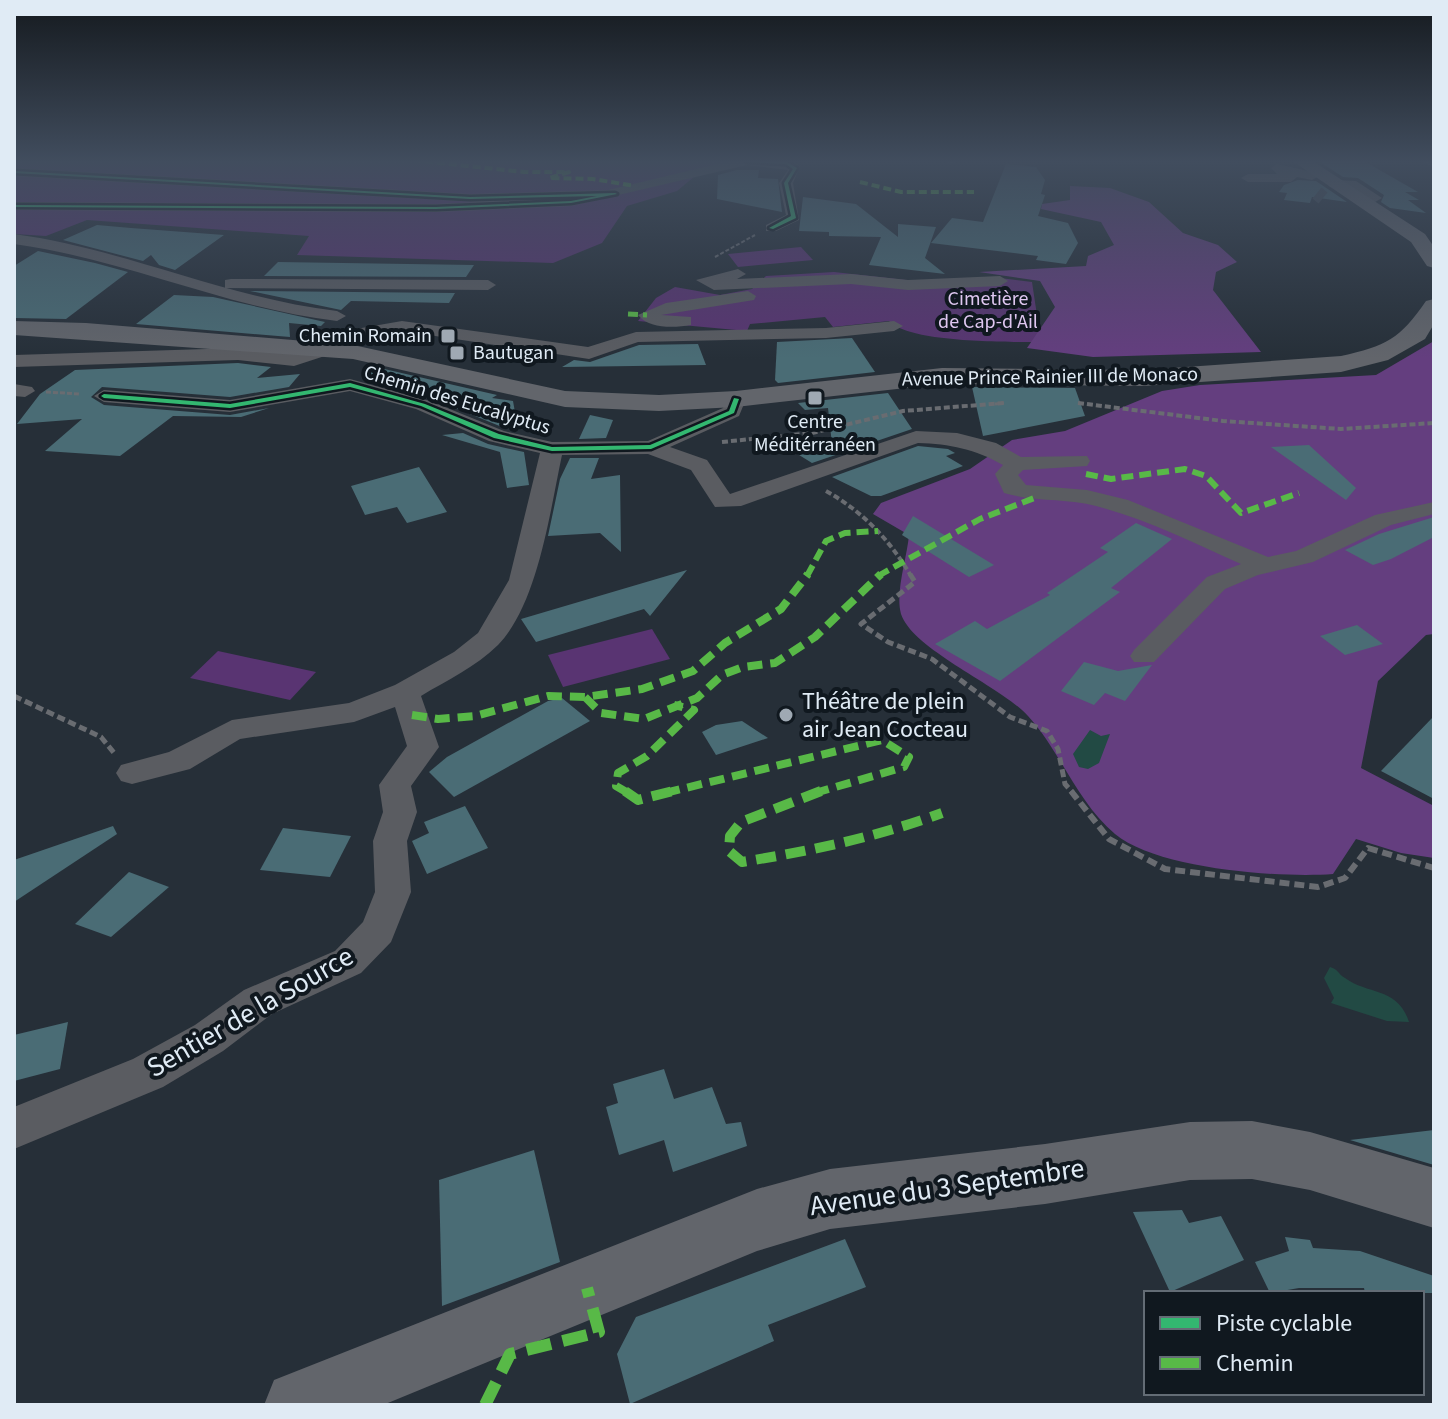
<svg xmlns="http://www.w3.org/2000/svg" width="1448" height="1419" viewBox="0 0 1448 1419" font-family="'Source Sans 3',sans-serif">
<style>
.green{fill:#593472}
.forest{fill:#643e7f}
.water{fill:#224a44}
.building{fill:#4a6c75}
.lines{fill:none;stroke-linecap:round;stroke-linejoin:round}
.minor-tunnel{stroke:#424b54;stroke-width:14;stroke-dasharray:14 7;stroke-linecap:butt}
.path-far4{stroke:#696c71;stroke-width:2;stroke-dasharray:4 2;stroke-linecap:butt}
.path-far3{stroke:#696c71;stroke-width:3;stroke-dasharray:5 2;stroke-linecap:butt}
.path-far2{stroke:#696c71;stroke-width:4;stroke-dasharray:6 3;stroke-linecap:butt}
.path-far1{stroke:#696c71;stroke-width:5;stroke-dasharray:8 4;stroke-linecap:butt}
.path{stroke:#696c71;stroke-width:6;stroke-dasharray:10 5;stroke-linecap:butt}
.minor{fill:#5a5c61;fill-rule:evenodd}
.major{fill:#62656b;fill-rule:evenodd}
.quiet-far5{stroke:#58b947;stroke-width:4;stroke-dasharray:8 4;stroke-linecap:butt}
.quiet-far4{stroke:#58b947;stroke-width:5;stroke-dasharray:10 5;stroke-linecap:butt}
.quiet-far3{stroke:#58b947;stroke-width:6;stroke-dasharray:12 6;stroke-linecap:butt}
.quiet-far2{stroke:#58b947;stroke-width:8;stroke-dasharray:15 8;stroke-linecap:butt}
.quiet-far1{stroke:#58b947;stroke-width:10;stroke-dasharray:20 10;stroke-linecap:butt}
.quiet{stroke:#58b947;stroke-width:12;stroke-dasharray:25 12;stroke-linecap:butt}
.cycleway-casing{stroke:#10181f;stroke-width:5}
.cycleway{fill:#33b770;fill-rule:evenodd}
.poi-dot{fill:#9fa9b3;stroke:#10181f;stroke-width:3}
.labels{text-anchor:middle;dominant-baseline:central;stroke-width:8;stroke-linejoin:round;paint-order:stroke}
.far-park-label{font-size:20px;fill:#dfc7f0;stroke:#10181f}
.far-poi-label{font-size:20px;fill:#e0ebf5;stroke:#10181f;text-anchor:end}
.far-street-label{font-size:20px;fill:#e0ebf5;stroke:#10181f}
.poi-label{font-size:24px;fill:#e0ebf5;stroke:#10181f;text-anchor:start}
.near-street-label{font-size:28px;fill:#e0ebf5;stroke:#10181f}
</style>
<rect width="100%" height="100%" fill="#262f38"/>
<g class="green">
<path d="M14 160H740L700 172 677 191 627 206 602 243 553 263 297 255 309 236 87 220 46 236 14 234Z"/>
<path d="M801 247 813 260 738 267 728 254Z"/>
<path d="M834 272 915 281 1000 278 1032 282 1041 342C1010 342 909 343 889 321L833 327 825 317 750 324 747 331 638 321 656 298 675 287 720 295 752 289 766 276Z"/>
<path d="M652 629 670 659 563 687 548 655Z"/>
<path d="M218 651 316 672 290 700 190 678Z"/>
</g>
<g class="forest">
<path d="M1070 186 1110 188 1149 202 1183 233 1218 245 1237 262 1216 272 1213 290 1261 352 1093 357 1027 348 1055 307 1040 281 979 272 1086 266 1088 256 1114 245 1101 222 1041 209 1042 204 1070 200Z"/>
<path d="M1434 341V634L1426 635 1378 681 1361 768 1434 806V858L1401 853 1356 839 1333 874C1278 878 1157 869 1115 834 1077 802 1061 752 1028 716 1001 686 913 650 901 614 895 592 907 558 909 535L873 514 881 503 970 469 1012 440 1065 431 1162 391 1200 385 1376 375Z"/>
</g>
<g class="water">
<path d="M1090 730 1101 736 1110 734 1099 763 1088 769 1079 767 1073 754Z"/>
<path d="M1330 967C1338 969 1338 974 1345 978 1368 995 1398 987 1409 1022L1387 1021 1331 1003 1334 998 1324 978Z"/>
</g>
<g class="building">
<path d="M1317 160H1362L1418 192H1405L1419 200H1408L1426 213 1390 208 1381 202 1384 195 1358 178 1343 177Z"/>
<path d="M1006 164 1036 167 1045 180 1041 194 1045 195 1038 216 1068 223 1078 243 1066 264 1036 260 1038 256 931 243 952 218 983 222Z"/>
<path d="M737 170H759L758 178 778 179 782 212 717 199 718 175Z"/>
<path d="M1298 180 1316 181 1347 202 1312 197 1310 203 1284 200 1287 193 1279 192 1284 185Z"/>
<path d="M803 197 856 204 898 237V224L936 227 925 258 945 274 869 265 881 237 829 236V232L799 231Z"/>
<path d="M97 225 131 228 224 235 175 270 159 265 151 255 143 261 63 240Z"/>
<path d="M38 251 95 263 128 272 66 319 14 318V266Z"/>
<path d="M278 262 474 265 466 277 264 276Z"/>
<path d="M250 291 455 293 449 303 351 301 341 310Z"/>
<path d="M174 295 213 297 325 322 321 326 289 323 290 337 136 324Z"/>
<path d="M852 338 875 372 778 383 775 380 777 342Z"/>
<path d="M698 344 706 365 562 367 574 360 590 362 639 345Z"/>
<path d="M238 363 271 367 257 378 300 374 289 387 230 397 102 387 91 397 104 405 230 415 269 408 241 417 173 416 120 456 45 451 82 419 17 424 40 394 75 370Z"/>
<path d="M367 365 497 395 492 398 513 401 516 418 502 427 431 398 372 382 363 379Z"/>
<path d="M972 387 1075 388 1085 416 983 436Z"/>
<path d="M888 393 912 429 812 463 791 450 832 444 828 408 805 410 798 403Z"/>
<path d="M590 415 613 420 606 438 579 439Z"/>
<path d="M463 433 488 444 524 452 529 485 507 488 500 452 442 435Z"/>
<path d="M1309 445 1356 488 1346 500 1271 447Z"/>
<path d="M918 446 948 449 955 453 946 456 963 466 881 496H871L832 477Z"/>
<path d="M570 458H599L591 479 620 475 621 552 600 533 548 536 560 479Z"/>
<path d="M419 467 447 512 407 523 397 507 365 515 351 486Z"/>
<path d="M913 516 994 565 969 577 902 535Z"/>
<path d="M1434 517V537L1391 559 1373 565 1345 550 1379 534Z"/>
<path d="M1136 523 1172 539 1111 588 1120 592 1000 681 935 644 975 621 987 629 1050 595 1047 593 1108 552 1100 548Z"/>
<path d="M687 570 650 616 644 609 536 642 521 619Z"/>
<path d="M1357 625 1383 644 1345 655 1320 636Z"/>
<path d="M1084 662 1118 671 1152 665 1125 701 1105 693 1094 705 1061 691Z"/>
<path d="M562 698 590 721 454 797 429 772 447 757 548 701Z"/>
<path d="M1434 716V799L1381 771Z"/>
<path d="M742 721 768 738 716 755 702 732 716 725Z"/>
<path d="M465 806 488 848 427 874 412 841 429 833 424 822Z"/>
<path d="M113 826 117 834 14 902V860Z"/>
<path d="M283 828 351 836 330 877 260 870Z"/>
<path d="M129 872 169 887 111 937 75 924Z"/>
<path d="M68 1022 60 1069 14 1081V1035Z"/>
<path d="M664 1069 674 1099 712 1087 726 1124 741 1122 747 1146 673 1172 664 1140 619 1155 606 1107 618 1103 613 1084Z"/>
<path d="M1434 1130V1165L1350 1140Z"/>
<path d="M534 1150 560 1262 442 1306 439 1180Z"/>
<path d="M1182 1210 1189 1223 1221 1216 1244 1260 1170 1292 1133 1212Z"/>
<path d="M1285 1237 1310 1240 1313 1248 1360 1251 1434 1276V1293H1365L1364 1288H1299L1270 1293 1255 1262 1289 1251Z"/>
<path d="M845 1239 866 1287 768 1325 774 1341 630 1404 617 1354 636 1317Z"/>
</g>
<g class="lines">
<path class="minor-tunnel" d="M1317 193 1323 198"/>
<path class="path-far4" d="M715 257 755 235"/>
<g class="path-far3">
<path d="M46 392 80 394"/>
<path d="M1078 403 1084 404"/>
<path d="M995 404 1004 403"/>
</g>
<g class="path-far2">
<path d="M1078 403 1223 421 1341 429 1434 423"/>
<path d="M722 442 812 433 903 411 1004 403"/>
<path d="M826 491C862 511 890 540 911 576"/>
</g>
<g class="path-far1">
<path d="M910 574 915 582 861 624 888 642 932 659 1010 717 1047 731 1058 749 1065 784 1073 793"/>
<path d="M14 696 101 737 115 754"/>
</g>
<path class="path" d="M1071 791 1109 839 1165 869 1318 887 1345 878 1368 848 1434 868"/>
<g class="minor">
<path d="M734 160H792L800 166 793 183 799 220 776 231H766V225L786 215 779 183 788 170 747 165 571 206 436 212 14 210V202L436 204 478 202 14 176V168L470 194 608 190Z"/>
<path d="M944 160H957V161L951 165Z"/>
<path d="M1418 160H1434V167Z"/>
<path d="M1277 164 1317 173 1319 176 1312 180 1297 177 1291 182H1248L1241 178 1248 174H1277L1271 168Z"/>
<path d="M1335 180 1356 181 1382 198 1375 202 1348 188 1330 187 1328 184Z"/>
<path d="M14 234C125 249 226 298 337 311L346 316 337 321C226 308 125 259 14 244Z"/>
<path d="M738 269 746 274 737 279 851 274 908 280 1000 276 1008 281 1000 286 908 290 851 284 714 290 696 280Z"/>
<path d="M231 279 488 280 496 285 488 290 225 288V280Z"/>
<path d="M748 291 756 296 754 300 661 315 691 317V325C674 328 649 329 638 315L666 303Z"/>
<path d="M402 321 588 347 636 332 826 328 894 321 903 326 894 331 826 338 638 342 589 359 402 331 361 339 341 348 332 342 350 330Z"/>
<path d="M327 343 334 345V353L294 366 238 360 14 367V355L238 348 293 354Z"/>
<path d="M350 379 430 401 504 431 552 442 648 441 723 408 729 395H743L746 399 739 416 670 447 707 460 730 494 916 431 957 433 996 443 1021 457 1087 456 1090 461 1087 466 1023 470 1018 475 1026 485 1087 490 1128 500 1268 557 1296 551 1375 515 1434 502V514L1391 525 1313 562 1258 575 1225 589 1154 662H1134L1130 656 1134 650 1207 577 1241 564C1194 543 1146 519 1096 506 1066 498 1034 502 1004 493L995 474 1003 465C975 449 950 444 918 443L741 506 715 507 691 470 648 454 562 455C550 511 538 604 498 645 476 667 447 680 421 696L439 747 411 786 417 812 407 841 411 892 391 942 361 973 272 1014 223 1051 163 1087 14 1149V1107L133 1059 195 1025 244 990 335 951 363 922 375 892 373 841 383 812 379 785 407 746 395 707 354 722 240 739 190 769 132 784 121 781 116 773 121 765 169 752 232 720 349 703 395 685 454 652 478 633 509 580 540 453 489 441 416 409 350 391 230 412 104 402 94 396 104 390 230 400Z"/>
<path d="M14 384 32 387 35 391 25 397 14 396Z"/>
</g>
<g class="major">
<path d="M1291 160H1311L1425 234 1434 247V268L1427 266 1411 242Z"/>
<path d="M1434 299V324L1425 339 1388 360 1341 372 1143 386 942 384 736 407 659 411 565 407 353 359 14 335V321L86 323 353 345 565 391 659 395 736 391 942 368 1143 370 1341 356C1386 346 1400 339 1426 301Z"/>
<path d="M1252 1121 1310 1132 1434 1168V1228L1310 1190 1252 1179 1190 1180 1045 1204 830 1229 757 1251 383 1405H264L274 1380 757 1189 830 1169 1045 1144 1190 1122Z"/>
</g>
<g class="quiet-far5">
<path d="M413 160 524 172H569L549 178 593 179 635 186"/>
<path d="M860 182 901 192H974"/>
</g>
<path class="quiet-far4" d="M628 314 647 315"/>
<g class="quiet-far3">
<path d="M1086 474 1111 479 1185 469 1206 476 1241 513 1299 493"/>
<path d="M807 576 826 541 845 533 878 531"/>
<path d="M878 576 980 519 1037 497"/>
</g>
<g class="quiet-far2">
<path d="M585 697 601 713 644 719 697 698 722 675 743 667 775 663 815 637 881 574"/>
<path d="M412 715 438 719 475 716 548 696 585 697 642 689 693 671 725 643 781 609 808 574"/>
<path d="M628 793 616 786 618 773 647 756 694 710 674 705"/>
<path d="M665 793 882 740 909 757 904 767 815 793"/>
</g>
<g class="quiet-far1">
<path d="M625 791 638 800 673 791"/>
<path d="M821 791 741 822 730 836 729 851 742 862C810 851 877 837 942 813"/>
</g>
<path class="quiet" d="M485 1405 510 1354 599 1332 587 1288"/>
<g class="cycleway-casing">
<g id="cycleway">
<path d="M745 160 787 162 797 168 788 183 796 218 773 229 769 228 791 216 784 183 793 169 786 164 747 162Z"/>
<path d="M14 171 470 197 615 193 617 194 571 203 436 209 14 207V205L436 207 571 201 597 196 470 199 14 173Z"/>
<path d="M350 383 425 404 499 434 552 447 650 445 729 411 734 398 739 399 734 413 651 449 552 451 494 438 421 406 350 387 230 408 104 398 101 396 104 394 230 404Z"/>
</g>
</g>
<use href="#cycleway" class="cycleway"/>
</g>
<linearGradient id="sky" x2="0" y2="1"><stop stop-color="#151a1f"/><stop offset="0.45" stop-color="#414d5e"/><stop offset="1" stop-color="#414d5e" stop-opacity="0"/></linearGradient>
<rect width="1448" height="359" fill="url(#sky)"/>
<g class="poi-dot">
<rect x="440" y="328" width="16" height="16" rx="4"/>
<rect x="449" y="345" width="16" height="16" rx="4"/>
<rect x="807" y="390" width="16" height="16" rx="4"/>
<circle cx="786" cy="715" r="8"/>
</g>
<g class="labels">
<g class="far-park-label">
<text x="988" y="299">Cimetière<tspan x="988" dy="23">de Cap-d'Ail</tspan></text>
</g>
<g class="far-poi-label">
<text x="432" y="336">Chemin Romain</text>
<text x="473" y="353" text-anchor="start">Bautugan</text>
<text x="815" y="422" text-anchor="middle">Centre<tspan x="815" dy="23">Méditérranéen</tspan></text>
</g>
<g class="far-street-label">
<text transform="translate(1050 377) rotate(-1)">Avenue Prince Rainier III de Monaco</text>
<text transform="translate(457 400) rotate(17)">Chemin des Eucalyptus</text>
</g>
<g class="poi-label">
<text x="802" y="701">Théâtre de plein<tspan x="802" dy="28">air Jean Cocteau</tspan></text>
</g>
<g class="near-street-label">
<text transform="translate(250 1012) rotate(-30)">Sentier de la Source</text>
<text transform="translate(947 1187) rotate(-8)">Avenue du 3 Septembre</text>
</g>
</g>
<rect width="1448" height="1419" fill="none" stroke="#e0ebf5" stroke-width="32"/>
<rect x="1144" y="1291" width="280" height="104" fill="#10181f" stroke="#636c75" stroke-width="2"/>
<rect x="1160" y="1317" width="40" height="12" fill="#33b770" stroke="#636c75" stroke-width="2"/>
<text x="1216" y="1331" font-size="24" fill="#e0ebf5">Piste cyclable</text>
<rect x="1160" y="1357" width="40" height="12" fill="#58b947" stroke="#636c75" stroke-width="2"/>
<text x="1216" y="1371" font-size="24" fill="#e0ebf5">Chemin</text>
</svg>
